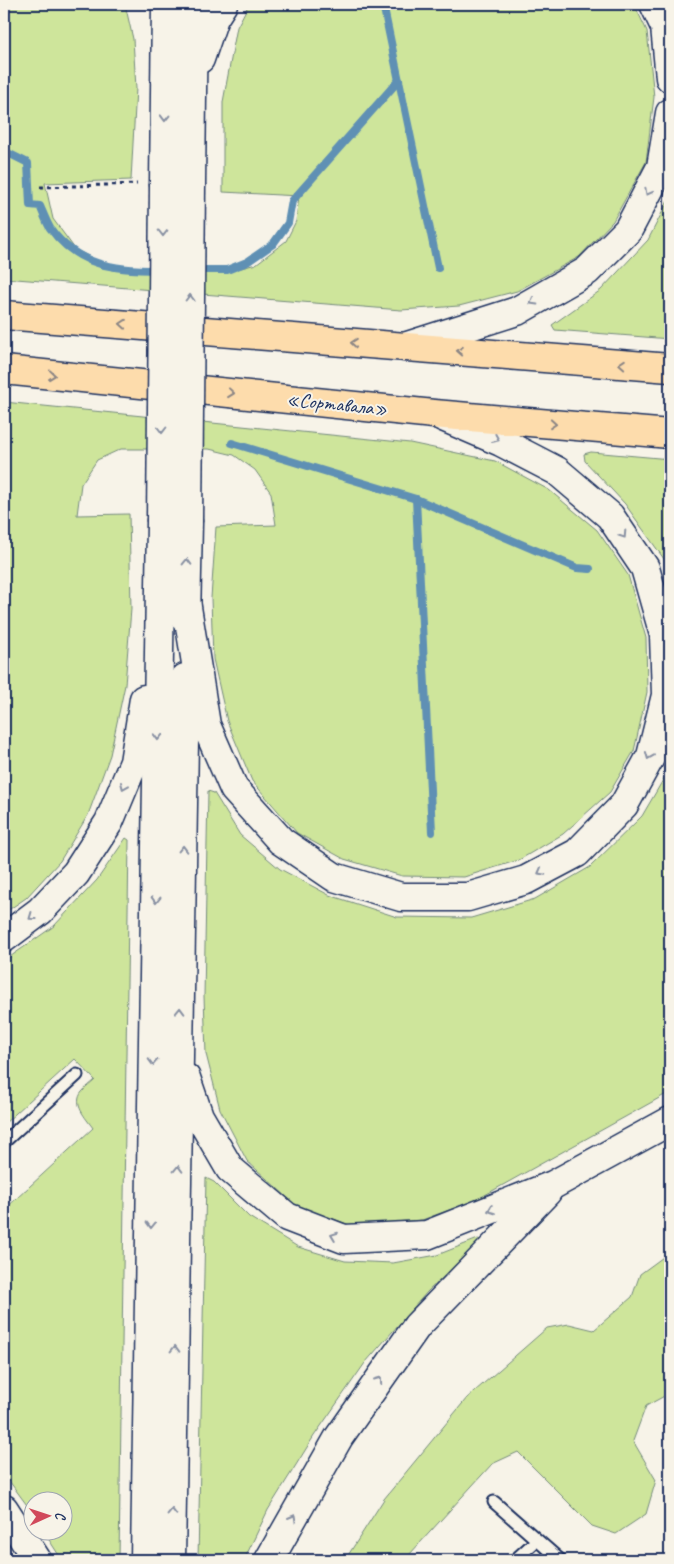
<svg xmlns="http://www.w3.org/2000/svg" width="674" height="1564" viewBox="0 0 674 1564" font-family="Caveat,sans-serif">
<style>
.green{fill:#cee59b;stroke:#748a7c}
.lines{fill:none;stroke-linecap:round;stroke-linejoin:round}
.stream{stroke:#5f90b4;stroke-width:8}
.lane-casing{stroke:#1b2f5e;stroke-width:15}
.secondary-casing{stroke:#1b2f5e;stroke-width:31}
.highway-casing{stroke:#1b2f5e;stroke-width:31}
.path{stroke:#1b2f5e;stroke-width:3;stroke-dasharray:4 4;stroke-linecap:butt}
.lane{stroke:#f7f3e8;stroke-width:11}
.secondary{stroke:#f7f3e8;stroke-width:28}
.highway{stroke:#fddcac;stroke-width:28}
.secondary-bridge-casing{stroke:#1b2f5e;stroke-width:31;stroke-linecap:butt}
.secondary-bridge{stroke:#f7f3e8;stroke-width:28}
.oneway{stroke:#8991a3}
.oneway2{stroke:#8c8685}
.labels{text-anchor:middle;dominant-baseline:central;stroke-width:4;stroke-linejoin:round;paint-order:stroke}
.street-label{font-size:20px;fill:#1b2f5e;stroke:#f7f3e8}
</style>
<rect width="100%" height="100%" fill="#f7f3e8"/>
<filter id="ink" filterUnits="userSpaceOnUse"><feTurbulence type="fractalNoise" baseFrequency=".02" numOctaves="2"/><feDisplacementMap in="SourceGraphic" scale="10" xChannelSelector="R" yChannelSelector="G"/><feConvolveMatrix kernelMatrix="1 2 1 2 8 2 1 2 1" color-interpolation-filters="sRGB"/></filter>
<g filter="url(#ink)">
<g class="green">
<path d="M4 4H125L133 39 136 88 131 180 45 183 53 219 75 249 105 265 133 270 223 273 256 264 286 241 296 221 299 196 223 192V102L237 27 249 4H634L647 31 654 97 646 162 613 221 579 257 517 291 459 306 401 310 4 278Z"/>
<path d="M670 197V339L555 330 552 325 601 290 648 240Z"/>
<path d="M4 402 410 443 495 461 549 490 597 530 628 575 646 638 647 692 634 751 610 792 563 834 519 860 464 877 402 876 344 859 297 833 252 781 227 721 213 659 211 598 216 527 276 525 271 493 255 470 234 455 209 449H121L97 460 81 484 77 515 129 514 131 609 125 685 110 755 88 815 60 861 26 898 4 913Z"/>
<path d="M591 452 670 459V582L664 559 625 504 585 461 584 454Z"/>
<path d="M670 768V1092L476 1200 422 1220 350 1225 297 1206 247 1161 220 1109 206 1054 204 996 208 791 214 793 240 835 280 869 329 895 397 917 471 918 535 899 590 867 642 816Z"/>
<path d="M126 838 129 840 119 1560H62L44 1532H62V1502H32V1512L4 1474V1210L93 1128C86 1118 72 1104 82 1092 86 1087 91 1084 95 1080L75 1059 4 1124V961L54 926 97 880Z"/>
<path d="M206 1178 214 1182 249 1217 298 1247 345 1261 393 1263 437 1255 478 1239 483 1241 428 1291 365 1363 314 1436 268 1510 244 1560H198Z"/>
<path d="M670 1252V1393L646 1406 633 1441 656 1480 646 1514 616 1534 592 1526 518 1452 492 1464 409 1555 407 1560H345L384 1499 467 1398 547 1328 569 1324 594 1330 632 1297 640 1274Z"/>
</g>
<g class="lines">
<g class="stream">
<path d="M383 4 438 268"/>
<path d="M4 151 28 163 30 205 40 206C43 213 46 221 50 228 77 266 115 270 158 270"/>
<path d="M194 270H227L247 262 273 244 288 223 292 201 399 80"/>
<path d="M232 443 416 499 577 568 590 569"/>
<path d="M416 499 432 832"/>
</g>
<g class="lane-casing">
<g id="lane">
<path d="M4 1142 77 1075"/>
<path d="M494 1502 560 1560"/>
<path d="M515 1560 537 1540"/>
</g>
</g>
<g class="secondary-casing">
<g id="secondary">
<path d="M654 4 665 27 670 78"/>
<path d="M200 59 214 18 223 4"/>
<path d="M164 184 166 4"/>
<path d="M191 184 193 4"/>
<path d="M404 347 517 311 587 271 628 230 661 167 670 113"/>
<path d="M186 601 206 725 234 789 281 841 334 877 401 897H468L526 880 577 853 624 805 651 756 666 695 664 635 645 568 610 516 557 471 501 442 443 417"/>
<path d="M186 620 188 522"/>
<path d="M4 938 40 911 76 873 109 822 134 762 144 699"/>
<path d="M186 1078 199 1116 230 1169 287 1217 344 1239 427 1235 553 1185 670 1121"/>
<path d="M4 1509 37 1560"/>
<path d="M145 1560 161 522"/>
<path d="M171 1560 185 678"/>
<path d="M269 1560 339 1437 417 1326 547 1192"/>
</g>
</g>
<g class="highway-casing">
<g id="highway">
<path d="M4 315 670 368"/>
<path d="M4 370 434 414 670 434"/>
</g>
</g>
<path class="path" d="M40 187 137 184"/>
<use href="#lane" class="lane"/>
<use href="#secondary" class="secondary"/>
<use href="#highway" class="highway"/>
<g class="secondary-bridge-casing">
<g id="secondary-bridge">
<path d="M161 522 164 184"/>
<path d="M188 522 191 184"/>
</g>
</g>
<use href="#secondary-bridge" class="secondary-bridge"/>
</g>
<defs><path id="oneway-chevron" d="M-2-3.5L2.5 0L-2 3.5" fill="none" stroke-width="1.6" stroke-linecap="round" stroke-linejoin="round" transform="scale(1.25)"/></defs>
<g class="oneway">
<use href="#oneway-chevron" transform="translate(165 118) rotate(91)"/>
<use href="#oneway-chevron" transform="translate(648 192) rotate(118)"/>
<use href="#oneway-chevron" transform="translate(163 233) rotate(90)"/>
<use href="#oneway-chevron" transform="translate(190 298) rotate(-90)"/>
<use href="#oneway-chevron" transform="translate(533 302) rotate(150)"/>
<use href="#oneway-chevron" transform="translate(162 430) rotate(90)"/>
<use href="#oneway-chevron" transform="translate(496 439) rotate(23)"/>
<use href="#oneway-chevron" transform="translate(623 535) rotate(57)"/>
<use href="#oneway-chevron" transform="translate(187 562) rotate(-89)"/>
<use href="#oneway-chevron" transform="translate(158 737) rotate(91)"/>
<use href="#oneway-chevron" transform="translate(649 756) rotate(112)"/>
<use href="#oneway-chevron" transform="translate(124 786) rotate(113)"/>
<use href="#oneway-chevron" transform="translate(183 849) rotate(-89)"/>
<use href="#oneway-chevron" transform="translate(541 872) rotate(152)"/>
<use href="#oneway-chevron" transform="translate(156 900) rotate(91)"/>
<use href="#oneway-chevron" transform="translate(32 917) rotate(144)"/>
<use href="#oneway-chevron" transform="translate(180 1011) rotate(-89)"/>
<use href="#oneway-chevron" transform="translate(153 1062) rotate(91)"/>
<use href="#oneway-chevron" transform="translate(178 1169) rotate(-89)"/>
<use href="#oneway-chevron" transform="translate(491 1210) rotate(159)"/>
<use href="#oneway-chevron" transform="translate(151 1225) rotate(91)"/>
<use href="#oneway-chevron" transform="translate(334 1236) rotate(-159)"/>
<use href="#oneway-chevron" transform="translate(175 1349) rotate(-89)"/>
<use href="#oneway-chevron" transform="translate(379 1380) rotate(-55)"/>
<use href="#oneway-chevron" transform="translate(172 1512) rotate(-89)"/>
<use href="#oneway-chevron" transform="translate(293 1518) rotate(-60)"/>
</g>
<g class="oneway2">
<use href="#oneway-chevron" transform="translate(123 324) rotate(-175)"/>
<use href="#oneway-chevron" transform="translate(354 343) rotate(-175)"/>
<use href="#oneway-chevron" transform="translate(460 351) rotate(-176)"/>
<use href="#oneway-chevron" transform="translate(622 364) rotate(-176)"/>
<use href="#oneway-chevron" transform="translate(52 375) rotate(6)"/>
<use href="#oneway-chevron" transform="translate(231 393) rotate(6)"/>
<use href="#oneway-chevron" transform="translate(553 424) rotate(5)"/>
</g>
</g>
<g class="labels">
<g class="street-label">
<text transform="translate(337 404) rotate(6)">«Сортавала»</text>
</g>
</g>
<rect width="674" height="1564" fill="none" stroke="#f7f3e8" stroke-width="20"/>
<rect x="10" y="10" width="654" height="1544" fill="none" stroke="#1b2f5e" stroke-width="2" filter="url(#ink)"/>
<g transform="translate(48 1516) rotate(87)"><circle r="24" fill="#f7f3e8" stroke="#9fa5b1"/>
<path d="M0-4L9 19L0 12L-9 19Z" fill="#d1495b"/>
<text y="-8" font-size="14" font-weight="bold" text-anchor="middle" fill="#1b2f5e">С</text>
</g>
</svg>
